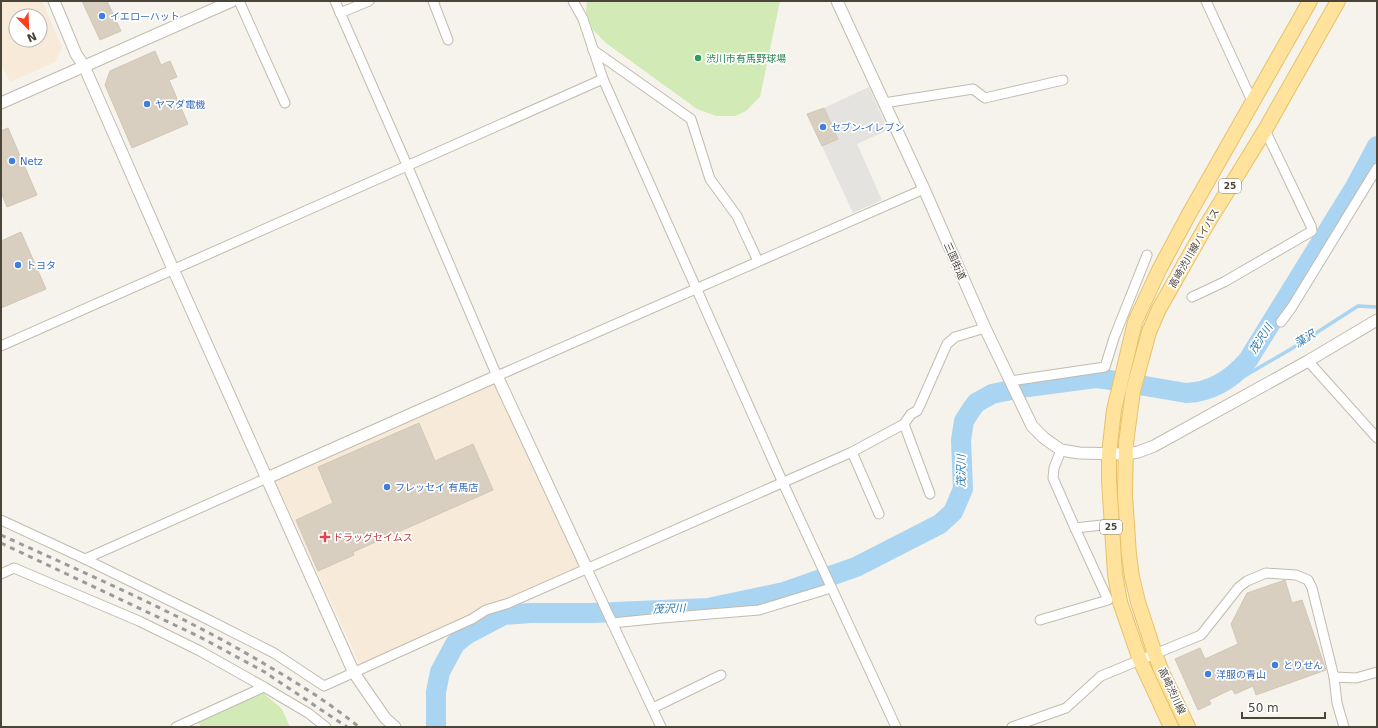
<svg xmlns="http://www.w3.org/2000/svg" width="1378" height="728" viewBox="0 0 1378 728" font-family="'DejaVu Sans','Noto Sans JP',sans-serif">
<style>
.commercial{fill:#f7ead8;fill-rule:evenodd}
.green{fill:#d2eab5}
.parking{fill:#e5e3e0}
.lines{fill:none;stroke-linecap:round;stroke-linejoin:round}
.stream{stroke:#a9d4f2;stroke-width:3.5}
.river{stroke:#a9d4f2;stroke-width:20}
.building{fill:#d8cfc1;stroke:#d3c7b4}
.minor-casing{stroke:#c2bbae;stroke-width:11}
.tertiary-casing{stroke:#c2bbae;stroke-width:13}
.primary-casing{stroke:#e6c16a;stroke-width:16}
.minor{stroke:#fff;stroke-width:9}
.tertiary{stroke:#fff;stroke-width:11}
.primary{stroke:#ffe39c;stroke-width:14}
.rail{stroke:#9a9a9a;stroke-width:3;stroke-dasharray:5 5;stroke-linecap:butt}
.shop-dot{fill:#3f7fe0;stroke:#fff;stroke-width:1.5}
.leisure-dot{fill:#2e9e5b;stroke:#fff;stroke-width:1.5}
.health-dot{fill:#e0444e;stroke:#fff;stroke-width:1.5}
.labels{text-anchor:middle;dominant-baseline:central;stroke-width:3.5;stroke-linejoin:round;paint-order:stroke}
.shield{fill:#fff;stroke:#817c74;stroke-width:1}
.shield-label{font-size:9px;font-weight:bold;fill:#4b4439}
.shop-label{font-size:10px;fill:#366cbe;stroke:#fff;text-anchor:start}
.leisure-label{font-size:10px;fill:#27864d;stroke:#fff;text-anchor:start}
.street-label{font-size:10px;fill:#4b4439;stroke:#fff}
.health-label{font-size:10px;fill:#be3a42;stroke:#fff;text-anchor:start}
.water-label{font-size:11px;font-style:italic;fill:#2e7ab2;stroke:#fff}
</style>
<rect width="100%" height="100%" fill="#f6f3ec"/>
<g class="commercial">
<path d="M1 1H42L62 47 55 62 10 82 1 63ZM16 16H40V40H16Z"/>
<path d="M494 381 583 567 360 665 274 478Z"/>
</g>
<g class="green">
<path d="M587 1H780L760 97 746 111 735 116H716L697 109 606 43 593 30 586 12Z"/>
<path d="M262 692 282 709 290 727H201L198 721Z"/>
</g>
<path class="parking" d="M869 87 888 130 857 144 882 200 853 213 822 146 838 139 824 108Z"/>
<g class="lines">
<path class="stream" d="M1235 375 1243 377 1291 349 1358 306 1377 307"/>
<path class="river" d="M436 727V692L440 672 455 644 466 635 504 615 530 613H592L708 608 784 592 856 567 940 524 953 512 963 489 961 440 964 421 971 410 976 403 992 394 1020 388 1096 378 1104 379 1186 393C1212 392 1232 379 1248 360L1355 187 1377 146"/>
</g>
<g class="building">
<path d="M82 1H107L121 31 100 40Z"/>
<path d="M155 51 161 65 170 61 177 77 169 80 188 124 132 148 105 85 110 71Z"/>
<path d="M824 108 838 139 822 146 807 114Z"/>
<path d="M8 128 37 195 7 207 1 192V131Z"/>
<path d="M21 232 46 289 1 308V241Z"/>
<path d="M419 423 435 461 473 444 493 490 353 552 354 555 318 571 296 520 333 503 318 467Z"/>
<path d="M1285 580 1292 603 1302 600 1326 670 1256 695 1253 686 1235 694 1232 689 1209 700 1211 704 1198 710 1175 659 1200 648 1205 659 1238 644 1231 624 1247 593Z"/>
</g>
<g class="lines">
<g class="minor-casing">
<g id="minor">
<path d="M239 1 285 103"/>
<path d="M335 1 407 165 497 376 924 189"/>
<path d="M433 1 448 40"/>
<path d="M573 1 583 19 603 79 783 483 896 727"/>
<path d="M1206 1 1253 103"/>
<path d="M340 13 369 1"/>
<path d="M593 50 691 119 710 179 737 216 758 261"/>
<path d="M884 103 973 89 985 98 1063 80"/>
<path d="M1192 297 1224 282 1312 231 1311 226 1265 130"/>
<path d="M1281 322 1292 307 1377 168"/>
<path d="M1 346 603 79"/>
<path d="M1308 361 1377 438"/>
<path d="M1010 381 1105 367 1114 338 1147 255"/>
<path d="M904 424 930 494"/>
<path d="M1061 450 1054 468 1053 478 1075 528 1111 524"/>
<path d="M852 452 879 514"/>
<path d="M1 520 85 559 201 616 274 653 324 686 472 619 486 610 509 603 852 452 904 424 911 414 917 411 920 405 947 344 955 337 985 328"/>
<path d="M85 559 267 478"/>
<path d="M587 569 661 727"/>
<path d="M1 574 14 568 139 621 200 651 264 687 176 727"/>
<path d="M1040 620 1108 600 1075 528"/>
<path d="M612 623 662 618 759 610 831 588"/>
<path d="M1334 677 1356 678 1377 672"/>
<path d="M264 687 308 713 326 727"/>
<path d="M653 708 721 675"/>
<path d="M1012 727 1066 708 1101 676 1201 635 1239 587 1247 581 1266 573 1296 575 1308 580 1312 588 1334 677 1337 703 1344 727"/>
</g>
</g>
<g class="tertiary-casing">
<g id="tertiary">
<path d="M54 1 76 54 84 66 173 269 354 673 385 718 395 727"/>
<path d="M837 1 924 189 985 328 1032 426 1044 438 1061 450 1079 453 1126 454 1138 452 1154 446 1308 361 1377 320"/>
<path d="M1 103 232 1"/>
<path d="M267 478 497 376 587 569"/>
</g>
</g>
<g class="primary-casing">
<g id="primary">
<path d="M1171 727 1140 660 1120 602 1115 574 1109 480V454L1114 410 1135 322 1159 270 1189 214 1310 1"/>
<path d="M1188 727 1162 672 1155 654 1138 602 1132 577 1129 555 1125 495 1126 443 1133 391 1149 332 1159 309 1206 226 1265 130 1338 1"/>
</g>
</g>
<use href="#minor" class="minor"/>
<use href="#tertiary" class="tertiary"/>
<use href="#primary" class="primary"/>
<g class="rail">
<path d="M1 535C91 576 183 615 268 666 299 684 331 704 359 727"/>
<path d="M1 543 198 636 263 671 347 727"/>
</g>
</g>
<g class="shop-dot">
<circle cx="102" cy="16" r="4"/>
<circle cx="147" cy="104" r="4"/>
<circle cx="823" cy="127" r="4"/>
<circle cx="12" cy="161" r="4"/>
<circle cx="18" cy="265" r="4"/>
<circle cx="387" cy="487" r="4"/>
<circle cx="1275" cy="665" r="4"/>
<circle cx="1208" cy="674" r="4"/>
</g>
<circle class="leisure-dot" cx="698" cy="58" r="4"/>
<path class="health-dot" d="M323 531h4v4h4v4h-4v4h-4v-4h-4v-4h4z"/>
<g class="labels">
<g class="shield">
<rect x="1219" y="179" width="22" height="14" rx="3"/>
<rect x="1100" y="520" width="22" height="14" rx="3"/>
</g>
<g class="shield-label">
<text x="1230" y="186">25</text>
<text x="1111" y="527">25</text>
</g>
<g class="shop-label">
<text x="110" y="16">イエローハット</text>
<text x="155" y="104">ヤマダ電機</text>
<text x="831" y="127">セブン-イレブン</text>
<text x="20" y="161">Netz</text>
<text x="26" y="265">トヨタ</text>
<text x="395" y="487">フレッセイ 有馬店</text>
<text x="1283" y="665">とりせん</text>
<text x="1216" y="674">洋服の青山</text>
</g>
<g class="leisure-label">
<text x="706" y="58">渋川市有馬野球場</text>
</g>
<g class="street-label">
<text transform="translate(1194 248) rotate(-60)">高崎渋川線バイパス</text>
<text transform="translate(955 261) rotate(66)">三国街道</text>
<text transform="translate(1172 691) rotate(65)">高崎渋川線</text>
</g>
<g class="health-label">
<text x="333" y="537">ドラッグセイムス</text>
</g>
<g class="water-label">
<text transform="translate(1261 339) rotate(-58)">茂沢川</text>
<text transform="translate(1305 339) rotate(-32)">藻沢</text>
<text transform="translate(961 471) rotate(-90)">茂沢川</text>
<text transform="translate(669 609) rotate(-2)">茂沢川</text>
</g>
</g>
<rect width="1378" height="728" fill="none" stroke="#4b4439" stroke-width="4"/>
<g transform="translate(28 28) rotate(157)"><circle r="19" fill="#ffffff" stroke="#b7b4b0"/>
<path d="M0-3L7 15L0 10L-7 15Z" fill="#fc3f1d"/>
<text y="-6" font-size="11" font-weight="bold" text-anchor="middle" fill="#4b4439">N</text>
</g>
<path d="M1242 712v6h83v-6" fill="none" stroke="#4b4439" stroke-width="2"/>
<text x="1248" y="712" font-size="12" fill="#4b4439" stroke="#ffffff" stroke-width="3" paint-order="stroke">50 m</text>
</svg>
